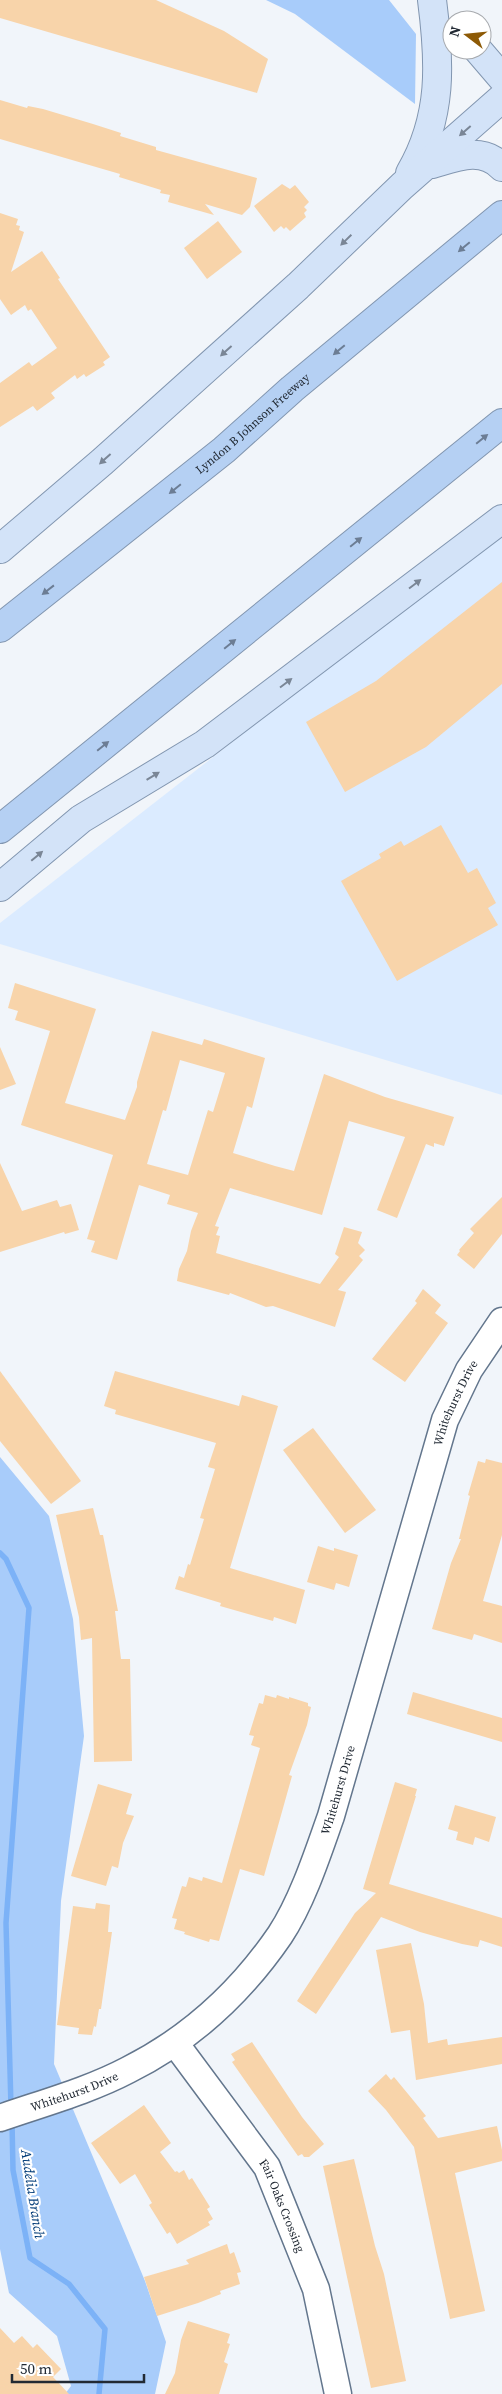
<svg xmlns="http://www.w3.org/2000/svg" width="502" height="2394" viewBox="0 0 502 2394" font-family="'Source Serif 4',serif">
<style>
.built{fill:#dbebff}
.green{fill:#a8ccfa}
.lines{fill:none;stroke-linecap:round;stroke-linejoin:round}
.stream{stroke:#7cb2f7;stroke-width:5.5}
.building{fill:#f8d4aa;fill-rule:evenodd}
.minor-casing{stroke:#63768d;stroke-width:29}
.major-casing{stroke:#8296b0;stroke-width:30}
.highway-casing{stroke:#8296b0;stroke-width:30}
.minor{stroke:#fff;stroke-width:26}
.major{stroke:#d3e3f8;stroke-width:28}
.highway{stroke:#b5d0f3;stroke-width:28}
.oneway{fill:#7a8696}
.oneway2{fill:#6c7d94}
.labels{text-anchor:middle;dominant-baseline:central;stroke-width:4.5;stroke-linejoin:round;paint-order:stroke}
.street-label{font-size:12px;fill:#222a34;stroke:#fff}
.water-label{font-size:14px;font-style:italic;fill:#033d79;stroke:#fff}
</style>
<rect width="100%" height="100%" fill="#f1f5fa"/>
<path class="built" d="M502 532V1095L0 944V923Z"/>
<g class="green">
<path d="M266 0H389L416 34 415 104 295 14Z"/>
<path d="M0 1457 49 1516 73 1619 84 1736 61 1901 54 2064 145 2281 166 2342 155 2394H65L71 2386 57 2336 9 2293 0 2249Z"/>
</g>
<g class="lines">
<g class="stream">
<path d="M0 1553 6 1559 29 1608 6 1923 11 2107"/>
<path d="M12 2122 13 2170 30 2258 69 2284 105 2329 99 2394"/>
</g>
</g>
<g class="building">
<path d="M0 0H156L224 31 268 59 257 93 0 18Z"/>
<path d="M0 100 27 108 28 106 43 109 93 124 121 133 120 136 156 147V150L257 178 250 207 242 215 205 204 214 215 168 202 170 195 160 193 161 190 119 177 120 174 0 139Z"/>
<path d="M282 184 290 189 295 185 309 202 304 207 307 210 304 213 306 217 290 231 286 227 284 229 281 226 274 232 254 206Z"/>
<path d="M0 213 18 219 16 225 20 226 19 230 24 232 11 272 42 251 60 278 58 279 110 357 103 362 105 365 86 377 84 374 77 379 75 375 51 393 55 398 37 411 33 406 0 427V383L29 362 32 366 57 348 31 309 28 311 25 305 11 315 0 299Z"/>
<path d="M218 221 242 252 207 279 184 248Z"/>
<path d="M502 582V684L426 747 345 792 306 722 376 681Z"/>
<path d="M441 825 468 873 477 868 496 903 488 908 498 925 397 981 341 881 381 858 379 854 401 841 404 846Z"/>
<path d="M15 983 96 1009 65 1103 125 1120 137 1087V1082L152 1031 202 1045 204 1039 265 1058 252 1108 247 1106 233 1153 275 1166 294 1171 324 1074 385 1097 454 1117 444 1146 434 1143V1147L426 1144 397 1218 377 1210 405 1137 349 1121 322 1215 230 1188 215 1226 219 1227 216 1235 220 1236 216 1253 320 1284 339 1257 335 1254 344 1227 362 1232 358 1243 365 1250 359 1256 363 1260 338 1290 346 1292 335 1327 273 1306 266 1307 230 1293 229 1295 177 1281 179 1269 187 1251 191 1231 198 1213 167 1204 170 1195 139 1185 117 1260 91 1252 95 1241 87 1239 113 1155 21 1125 50 1031 15 1020 18 1011 8 1008ZM180 1060 225 1073 213 1112 208 1110 188 1175 147 1164 163 1110 166 1111Z"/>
<path d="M0 1047 16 1084 0 1090Z"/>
<path d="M0 1163 22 1211 57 1200 60 1207 71 1204 79 1230 65 1234 64 1232 0 1252Z"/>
<path d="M502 1197V1234L474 1269 457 1255 460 1251 459 1250 474 1233 470 1229Z"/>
<path d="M423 1289 441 1305 435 1313 448 1323 405 1382 372 1359 417 1303 415 1301Z"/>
<path d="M0 1371 81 1481 51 1504 0 1441Z"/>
<path d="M115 1371 239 1406 242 1395 278 1406 230 1568 305 1590 296 1624 274 1617 273 1621 248 1614 220 1606 221 1603 175 1589 179 1576 184 1578 188 1564 190 1565 204 1519 200 1518 215 1469 208 1467 216 1443 115 1414 116 1410 104 1406Z"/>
<path d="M313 1428 376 1510 345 1533 283 1450Z"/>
<path d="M486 1459 502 1463V1535L483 1601 502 1606V1643L474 1634 472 1640 432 1629 451 1563 461 1539H459L470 1496 468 1495 478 1461 485 1463Z"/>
<path d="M93 1508 100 1535H103L118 1611H115L121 1659H130L132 1761 94 1762 92 1638 81 1640 79 1617 56 1515Z"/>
<path d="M318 1546 334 1551V1548L358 1555 349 1587 336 1583 334 1590 307 1582Z"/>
<path d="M413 1692 502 1718V1742L407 1714Z"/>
<path d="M265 1695 276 1698 277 1695 289 1699V1697L308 1703V1706L311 1707 307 1725 289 1775 292 1776 264 1876 240 1869 219 1941 210 1939 209 1942 184 1934 185 1932 174 1929 177 1919 172 1918 182 1886 186 1887 189 1877 202 1881 203 1877 222 1883 260 1748 251 1745 254 1736 249 1735 259 1703 263 1704Z"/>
<path d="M395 1782 417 1789 415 1796H416L389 1884 502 1918V1947L480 1940 478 1947 462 1944 420 1932 381 1917 316 2014 297 2001 355 1913 376 1893 363 1889Z"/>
<path d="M98 1784 132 1794 126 1814 134 1816 123 1843 118 1868 112 1866 106 1886 71 1876Z"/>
<path d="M455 1805 496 1817 489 1842 475 1837 473 1845 456 1840 458 1832 448 1829Z"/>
<path d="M96 1903 110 1905 108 1932H112L101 2009H99L96 2027 94 2026 92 2035 78 2034 79 2028 57 2025 73 1906 95 1909Z"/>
<path d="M411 1943 424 2004 428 2043 447 2039 448 2045 502 2037V2064L416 2080 410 2030 391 2033 376 1950Z"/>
<path d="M252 2042 302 2117 324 2144 309 2157H304L302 2154 298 2156 232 2062 235 2060 231 2054Z"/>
<path d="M386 2074 391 2080 394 2077 413 2100 426 2116 423 2118 438 2138 497 2126 502 2150V2161L455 2173 485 2311 450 2319 414 2147 386 2110 368 2091Z"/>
<path d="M144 2105 171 2143 160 2152 175 2172 177 2171 179 2173 184 2170 189 2180 192 2178 210 2207 207 2209 213 2219 208 2222 210 2225 177 2244 170 2232 167 2234 149 2205 152 2203 135 2174 120 2184 91 2143Z"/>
<path d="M354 2159 375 2246 384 2274 406 2381 371 2388 323 2166Z"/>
<path d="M227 2244 230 2254 234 2252 241 2272 237 2273 240 2284 220 2291 221 2294 198 2303 157 2316 144 2277 189 2264 186 2260Z"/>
<path d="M188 2321 230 2334 227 2343 230 2344 224 2362 228 2364 219 2394H165L175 2373 181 2340Z"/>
<path d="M0 2328 14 2343 22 2336 33 2348 37 2344 61 2369 53 2377 69 2394H0Z"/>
</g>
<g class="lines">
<g class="minor-casing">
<g id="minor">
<path id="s1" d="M175 2043 267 2167 316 2289 338 2394"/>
<path id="s2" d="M0 2118C43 2103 88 2091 128 2070 190 2039 241 1992 280 1935 302 1902 318 1853 331 1816L445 1420 469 1370 502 1321"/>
</g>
</g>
<g class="major-casing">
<g id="major">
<path d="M478 50 502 78"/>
<path d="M432 164C456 157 482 146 502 167"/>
<path d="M410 173C443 117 440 62 432 0"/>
<path d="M0 549 102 462 298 286 402 186 502 98"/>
<path d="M0 887 81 819 205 744 502 519"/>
</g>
</g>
<g class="highway-casing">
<g id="highway">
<path id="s3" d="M0 628 224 450 292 389 502 215"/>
<path d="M0 829 502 423"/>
</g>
</g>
<use href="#minor" class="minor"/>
<use href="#major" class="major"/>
<use href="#highway" class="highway"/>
</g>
<defs><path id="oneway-solid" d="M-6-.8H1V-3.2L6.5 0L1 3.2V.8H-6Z" transform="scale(1.25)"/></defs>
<g class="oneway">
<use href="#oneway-solid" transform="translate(465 131) rotate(139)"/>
<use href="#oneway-solid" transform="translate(346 240) rotate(136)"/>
<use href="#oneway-solid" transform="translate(226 351) rotate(138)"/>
<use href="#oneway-solid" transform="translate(105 459) rotate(138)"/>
<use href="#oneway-solid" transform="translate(415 584) rotate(-37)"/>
<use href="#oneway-solid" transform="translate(286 683) rotate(-37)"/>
<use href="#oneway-solid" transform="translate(153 776) rotate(-31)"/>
<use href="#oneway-solid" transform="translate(37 856) rotate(-40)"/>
</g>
<g class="oneway2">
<use href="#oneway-solid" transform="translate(464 247) rotate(140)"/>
<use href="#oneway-solid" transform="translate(339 350) rotate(140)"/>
<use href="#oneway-solid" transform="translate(482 439) rotate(-39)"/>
<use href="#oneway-solid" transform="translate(175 489) rotate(141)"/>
<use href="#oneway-solid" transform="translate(356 542) rotate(-39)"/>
<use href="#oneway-solid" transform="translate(48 590) rotate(142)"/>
<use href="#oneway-solid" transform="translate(230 644) rotate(-39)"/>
<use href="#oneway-solid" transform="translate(103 746) rotate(-39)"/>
</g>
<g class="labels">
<g class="street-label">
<text stroke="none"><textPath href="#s3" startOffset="325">Lyndon B Johnson Freeway</textPath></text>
<text stroke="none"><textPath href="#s2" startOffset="904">Whitehurst Drive</textPath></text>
<text stroke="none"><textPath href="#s2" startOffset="499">Whitehurst Drive</textPath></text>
<text stroke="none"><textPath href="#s2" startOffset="79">Whitehurst Drive</textPath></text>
<text stroke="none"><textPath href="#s1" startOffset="196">Fair Oaks Crossing</textPath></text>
</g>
<g class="water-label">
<text transform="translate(33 2194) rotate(81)">Audelia Branch</text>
</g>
</g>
<g transform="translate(467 35) rotate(286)"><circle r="24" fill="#ffffff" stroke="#a7aaae"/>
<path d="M0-4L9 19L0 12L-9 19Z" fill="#8d5a06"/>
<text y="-8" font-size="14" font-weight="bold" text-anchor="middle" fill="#222a34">N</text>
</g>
<path d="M12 2374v8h132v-8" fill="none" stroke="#222a34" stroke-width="2.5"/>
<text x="20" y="2374" font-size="15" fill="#222a34" stroke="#ffffff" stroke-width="4" paint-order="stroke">50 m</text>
</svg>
